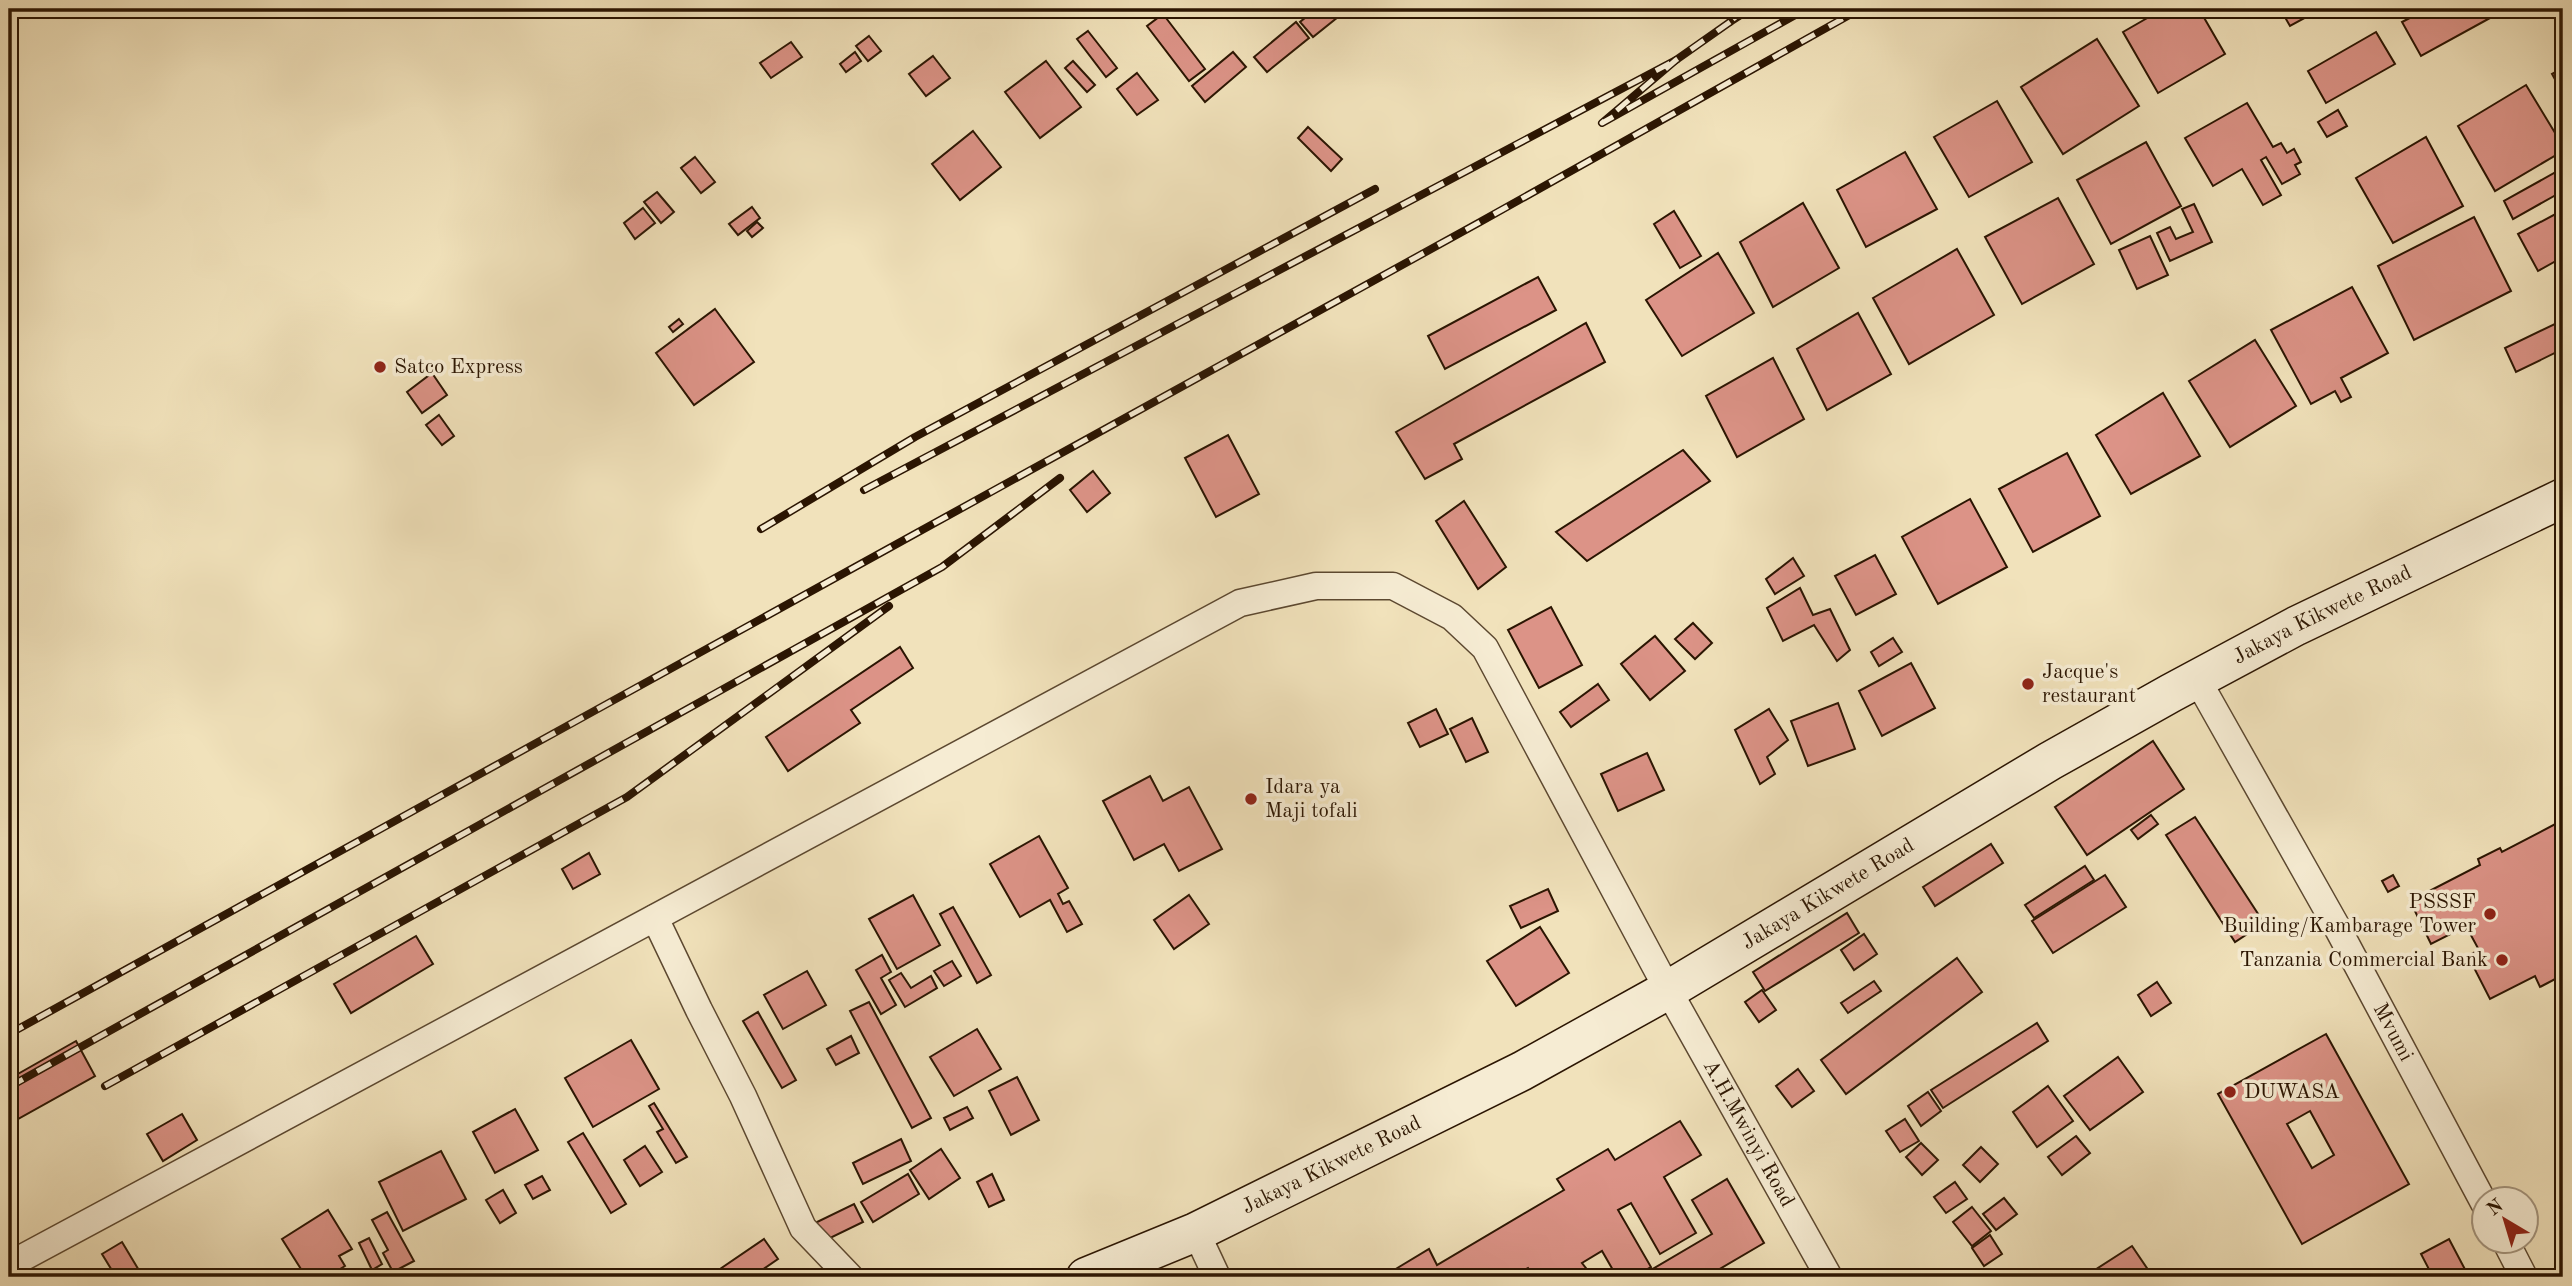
<svg xmlns="http://www.w3.org/2000/svg" width="2572" height="1286" viewBox="0 0 2572 1286" font-family="'Old Standard TT',serif">
<style>
.building{fill:#dc9387;stroke:#2b1502;stroke-width:2;fill-rule:evenodd}
.lines{fill:none;stroke-linecap:round;stroke-linejoin:round}
.street-casing{stroke:#5c4830;stroke-width:29}
.secondary-casing{stroke:#2b1502;stroke-width:41}
.street{stroke:#f6ecd3;stroke-width:26}
.secondary{stroke:#f6ecd3;stroke-width:38}
.rail-casing{stroke:#2b1502;stroke-width:8}
.rail{stroke:#f6ecd3;stroke-width:5;stroke-dasharray:16;stroke-linecap:butt}
.poi-dot{fill:#8f2418;stroke:#f6ecd3;stroke-width:2.5}
.labels{text-anchor:middle;dominant-baseline:central;stroke-width:7;stroke-linejoin:round;paint-order:stroke}
.poi-label{font-size:21px;fill:#2b1502;stroke:#f6ecd3;text-anchor:start}
.street-label{font-size:21px;fill:#2b1502;stroke:#f6ecd3}
</style>
<rect width="100%" height="100%" fill="#f1e2bb"/>
<filter id="stains"><feTurbulence type="fractalNoise" baseFrequency=".00286" numOctaves="4"/><feColorMatrix values="0 0 0 0 .2 0 0 0 0 .09 0 0 0 0 .02 0 0 0 .5 -.17"/></filter>
<radialGradient id="worn" r=".72"><stop offset=".6" stop-color="#630" stop-opacity="0"/><stop offset="1" stop-color="#630" stop-opacity=".3"/></radialGradient>
<g class="building">
<path d="M1316 9H1348L1313 37 1300 22Z"/>
<path d="M2163 9H2199L2225 54 2158 93 2123 32Z"/>
<path d="M2288 9H2321L2290 26 2282 12Z"/>
<path d="M2427 9H2485L2490 18 2421 56 2402 22Z"/>
<path d="M1163 14 1205 69 1189 81 1147 26Z"/>
<path d="M1296 22 1309 38 1267 72 1254 57Z"/>
<path d="M1088 31 1117 68 1106 77 1077 39Z"/>
<path d="M2376 32 2395 64 2326 103 2308 71Z"/>
<path d="M869 36 881 51 868 61 856 46Z"/>
<path d="M2097 39 2139 106 2063 154 2021 87Z"/>
<path d="M791 42 802 57 771 78 760 63Z"/>
<path d="M855 52 861 61 846 72 840 64Z"/>
<path d="M1233 52 1246 67 1205 102 1192 86Z"/>
<path d="M933 56 950 78 926 96 909 74Z"/>
<path d="M1046 61 1081 107 1040 138 1005 92Z"/>
<path d="M1073 61 1095 85 1087 92 1065 68Z"/>
<path d="M2563 68V94L2552 74Z"/>
<path d="M1137 73 1158 100 1137 115 1117 89Z"/>
<path d="M2526 85 2563 146V151L2495 191 2458 126Z"/>
<path d="M1997 101 2032 162 1969 197 1934 137Z"/>
<path d="M2247 103 2273 147 2281 143 2287 153 2294 149 2301 162 2295 165 2300 174 2282 184 2266 157 2261 160 2281 195 2263 205 2242 169 2213 186 2185 138Z"/>
<path d="M2338 110 2347 126 2327 137 2318 122Z"/>
<path d="M1308 127 1342 159 1331 171 1298 138Z"/>
<path d="M973 131 1001 167 960 200 932 164Z"/>
<path d="M2426 137 2463 206 2393 243 2356 178Z"/>
<path d="M2146 142 2181 206 2111 244 2077 180Z"/>
<path d="M1905 152 1937 209 1866 247 1837 190Z"/>
<path d="M695 157 715 182 701 193 681 168Z"/>
<path d="M2563 168V191L2513 219 2504 201Z"/>
<path d="M657 192 674 212 661 223 644 202Z"/>
<path d="M2058 198 2094 264 2022 304 1985 237Z"/>
<path d="M1803 203 1839 268 1773 307 1740 242Z"/>
<path d="M2194 204 2212 242 2170 261 2157 233 2170 227 2176 239 2193 232 2182 209Z"/>
<path d="M752 207 760 218 738 235 729 224Z"/>
<path d="M643 208 655 223 635 239 624 223Z"/>
<path d="M2563 210V257L2538 271 2518 234Z"/>
<path d="M1674 211 1701 256 1680 268 1654 224Z"/>
<path d="M2474 217 2511 291 2414 340 2378 266Z"/>
<path d="M757 222 763 228 752 237 747 231Z"/>
<path d="M2150 236 2168 275 2137 289 2119 250Z"/>
<path d="M1957 249 1994 315 1909 364 1873 298Z"/>
<path d="M1718 253 1754 313 1682 356 1646 300Z"/>
<path d="M1538 277 1556 310 1445 369 1428 336Z"/>
<path d="M2352 287 2388 353 2341 378 2351 397 2341 402 2335 391 2311 404 2271 330Z"/>
<path d="M715 309 754 362 694 405 656 353Z"/>
<path d="M1858 313 1891 374 1827 410 1797 349Z"/>
<path d="M679 319 683 324 673 332 669 327Z"/>
<path d="M2561 321 2563 325V349L2516 372 2505 348Z"/>
<path d="M1586 323 1605 362 1454 444 1462 459 1425 479 1396 432Z"/>
<path d="M2255 340 2296 406 2230 447 2189 381Z"/>
<path d="M1773 358 1804 419 1737 457 1706 396Z"/>
<path d="M432 373 447 395 422 413 407 392Z"/>
<path d="M2163 393 2200 456 2131 494 2096 435Z"/>
<path d="M439 415 454 436 442 445 426 425Z"/>
<path d="M1228 435 1259 494 1216 517 1185 458Z"/>
<path d="M1683 450 1710 481 1587 561 1556 532Z"/>
<path d="M2067 453 2100 516 2033 552 1999 489Z"/>
<path d="M1093 471 1110 493 1087 512 1070 490Z"/>
<path d="M1970 499 2007 567 1938 604 1902 537Z"/>
<path d="M1464 501 1506 567 1478 589 1436 521Z"/>
<path d="M1875 555 1896 594 1856 615 1835 576Z"/>
<path d="M1793 558 1804 576 1775 594 1766 579Z"/>
<path d="M1800 588 1813 615 1830 609 1850 650 1837 661 1814 625 1783 641 1767 608Z"/>
<path d="M1551 607 1582 665 1539 688 1508 630Z"/>
<path d="M1693 623 1712 643 1695 659 1675 639Z"/>
<path d="M1655 636 1685 671 1650 700 1621 664Z"/>
<path d="M1893 638 1902 652 1879 666 1871 652Z"/>
<path d="M900 647 913 668 851 710 860 723 788 771 766 737Z"/>
<path d="M1911 663 1935 708 1882 736 1859 691Z"/>
<path d="M1598 684 1609 700 1571 727 1560 712Z"/>
<path d="M1838 703 1855 749 1808 766 1791 721Z"/>
<path d="M1436 709 1448 734 1420 747 1408 723Z"/>
<path d="M1769 709 1788 740 1767 757 1775 774 1760 784 1735 730Z"/>
<path d="M1472 718 1488 752 1466 762 1450 729Z"/>
<path d="M2153 741 2184 789 2087 855 2055 807Z"/>
<path d="M1647 753 1664 790 1618 811 1601 774Z"/>
<path d="M1150 776 1163 801 1189 787 1222 849 1179 871 1164 844 1134 860 1103 801Z"/>
<path d="M2151 815 2158 824 2138 839 2131 830Z"/>
<path d="M2195 817 2264 923 2235 942 2166 835Z"/>
<path d="M2563 820V963L2561 964 2563 975 2540 987 2535 976 2490 999 2468 956 2479 950 2466 926 2431 944 2410 901 2480 865 2478 859 2500 848 2502 852Z"/>
<path d="M1039 836 1068 888 1058 894 1063 904 1069 901 1082 924 1067 932 1050 900 1020 917 990 864Z"/>
<path d="M1991 844 2003 863 1935 906 1923 887Z"/>
<path d="M589 853 600 874 573 889 562 869Z"/>
<path d="M2085 866 2094 880 2034 918 2025 905Z"/>
<path d="M2105 875 2126 907 2053 953 2032 921Z"/>
<path d="M2393 875 2399 886 2388 892 2382 881Z"/>
<path d="M1548 889 1558 911 1521 928 1510 906Z"/>
<path d="M913 895 940 945 897 969 869 919Z"/>
<path d="M1189 895 1209 924 1174 949 1154 920Z"/>
<path d="M953 907 991 975 977 983 940 914Z"/>
<path d="M1847 913 1859 933 1765 991 1753 972Z"/>
<path d="M1540 927 1569 973 1516 1006 1487 961Z"/>
<path d="M1864 934 1877 954 1854 970 1841 950Z"/>
<path d="M416 936 433 964 351 1013 334 984Z"/>
<path d="M882 955 891 972 881 978 896 1005 881 1014 856 970Z"/>
<path d="M1957 958 1982 992 1846 1094 1821 1060Z"/>
<path d="M952 961 961 976 944 986 934 971Z"/>
<path d="M807 971 826 1005 783 1029 764 995Z"/>
<path d="M901 973 911 988 931 976 937 988 905 1007 889 980Z"/>
<path d="M1874 981 1881 991 1848 1013 1841 1003Z"/>
<path d="M2157 982 2171 1003 2151 1016 2138 995Z"/>
<path d="M1762 990 1776 1010 1759 1022 1745 1002Z"/>
<path d="M869 1002 931 1118 912 1128 850 1011Z"/>
<path d="M758 1012 796 1080 782 1088 743 1021Z"/>
<path d="M2037 1023 2048 1041 1943 1108 1931 1090Z"/>
<path d="M977 1029 1001 1069 954 1096 930 1057Z"/>
<path d="M2326 1034 2409 1184 2302 1244 2218 1094ZM2310 1111 2334 1155 2312 1168 2287 1124Z"/>
<path d="M851 1036 859 1053 836 1065 827 1049Z"/>
<path d="M631 1040 659 1089 593 1127 565 1078Z"/>
<path d="M76 1041 95 1076 9 1124V1079Z"/>
<path d="M2118 1057 2143 1092 2090 1130 2064 1096Z"/>
<path d="M1798 1069 1814 1091 1792 1107 1776 1086Z"/>
<path d="M1017 1077 1039 1120 1011 1135 989 1091Z"/>
<path d="M2048 1086 2073 1121 2037 1147 2013 1112Z"/>
<path d="M1928 1092 1941 1111 1921 1126 1908 1106Z"/>
<path d="M654 1103 687 1157 676 1163 657 1132 663 1129 649 1106Z"/>
<path d="M967 1107 973 1118 950 1130 944 1118Z"/>
<path d="M515 1109 538 1150 495 1173 473 1132Z"/>
<path d="M182 1114 197 1140 163 1161 147 1134Z"/>
<path d="M1905 1119 1919 1141 1900 1152 1886 1131Z"/>
<path d="M1680 1121 1701 1155 1664 1177 1696 1233 1660 1254 1631 1203 1618 1210 1651 1267 1633 1277H1617L1602 1251 1582 1263 1593 1277H1533L1528 1268 1512 1277H1398L1394 1270 1429 1249 1437 1265 1564 1190 1557 1179 1608 1149 1615 1160Z"/>
<path d="M583 1133 626 1204 611 1213 568 1142Z"/>
<path d="M2076 1136 2090 1153 2062 1175 2048 1157Z"/>
<path d="M901 1139 911 1161 863 1184 853 1163Z"/>
<path d="M1921 1143 1938 1160 1922 1175 1906 1157Z"/>
<path d="M645 1146 662 1172 640 1186 624 1160Z"/>
<path d="M1981 1147 1998 1164 1980 1182 1963 1165Z"/>
<path d="M941 1149 960 1178 929 1199 910 1170Z"/>
<path d="M441 1151 466 1199 403 1231 379 1182Z"/>
<path d="M908 1174 919 1194 873 1222 861 1202Z"/>
<path d="M992 1174 1004 1200 989 1207 977 1182Z"/>
<path d="M542 1176 550 1190 533 1199 525 1185Z"/>
<path d="M1727 1179 1764 1243 1706 1277H1639L1712 1234 1692 1200Z"/>
<path d="M1955 1182 1967 1199 1946 1213 1934 1197Z"/>
<path d="M503 1190 516 1213 500 1223 486 1200Z"/>
<path d="M2004 1198 2017 1214 1996 1230 1983 1214Z"/>
<path d="M854 1204 863 1222 824 1241 815 1223Z"/>
<path d="M1972 1207 1991 1231 1972 1246 1953 1222Z"/>
<path d="M328 1210 352 1249 339 1256 345 1266 327 1277H306L282 1239Z"/>
<path d="M387 1212 414 1261 393 1272 383 1253 388 1250 372 1220Z"/>
<path d="M1990 1235 2002 1254 1984 1266 1972 1248Z"/>
<path d="M369 1238 382 1264 372 1270 359 1243Z"/>
<path d="M764 1239 778 1259 752 1277H725L720 1269Z"/>
<path d="M2449 1239 2469 1277H2433L2421 1254Z"/>
<path d="M122 1242 143 1277H116L102 1254Z"/>
<path d="M2132 1246 2153 1277H2089L2087 1275Z"/>
</g>
<g class="lines">
<g class="street-casing">
<g id="street">
<path id="s1" d="M2197 679 2338 929 2484 1203"/>
<path d="M655 918 699 1010 743 1096 803 1228 850 1277"/>
<path d="M1196 1232 1217 1277"/>
<path d="M2505 1240 2524 1277"/>
<path id="s2" d="M9 1265 1240 603 1316 586H1393L1452 617 1485 648 1668 990 1829 1277"/>
</g>
</g>
<g class="secondary-casing">
<g id="secondary">
<path id="s3" d="M1086 1277 1196 1232 1522 1071 1668 990 2050 761 2171 693 2296 626 2563 498"/>
</g>
</g>
<use href="#street" class="street"/>
<use href="#secondary" class="secondary"/>
<g class="rail-casing">
<g id="rail">
<path d="M1745 9 1730 22 1750 9"/>
<path d="M1730 22 1676 60 1602 123 1806 9"/>
<path d="M864 490 1676 60"/>
<path d="M761 529 915 437 1375 189"/>
<path d="M9 1034 1480 222 1860 9"/>
<path d="M105 1086 627 797 889 606"/>
<path d="M9 1087 942 567 1060 478"/>
</g>
</g>
<use href="#rail" class="rail"/>
</g>
<g class="poi-dot">
<circle cx="380" cy="367" r="7"/>
<circle cx="2028" cy="684" r="7"/>
<circle cx="1251" cy="799" r="7"/>
<circle cx="2490" cy="914" r="7"/>
<circle cx="2502" cy="960" r="7"/>
<circle cx="2230" cy="1092" r="7"/>
</g>
<g class="labels">
<g class="poi-label">
<text x="394" y="367">Satco Express</text>
<text x="2042" y="672">Jacque's<tspan x="2042" dy="24">restaurant</tspan></text>
<text x="1265" y="787">Idara ya<tspan x="1265" dy="24">Maji tofali</tspan></text>
<text x="2476" y="902" text-anchor="end">PSSSF<tspan x="2476" dy="24">Building/Kambarage Tower</tspan></text>
<text x="2488" y="960" text-anchor="end">Tanzania Commercial Bank</text>
<text x="2244" y="1092">DUWASA</text>
</g>
<g class="street-label">
<text stroke="none"><textPath href="#s3" startOffset="1404">Jakaya Kikwete Road</textPath></text>
<text stroke="none"><textPath href="#s3" startOffset="836">Jakaya Kikwete Road</textPath></text>
<text stroke="none"><textPath href="#s1" startOffset="404">Mvumi</textPath></text>
<text stroke="none"><textPath href="#s2" startOffset="2217">A.H.Mwinyi Road</textPath></text>
<text stroke="none"><textPath href="#s3" startOffset="270">Jakaya Kikwete Road</textPath></text>
</g>
</g>
<rect width="2572" height="1286" fill="none" stroke="#f1e2bb" stroke-width="35"/>
<rect x="10" y="10" width="2551" height="1265" fill="none" stroke="#2b1502" stroke-width="3.5"/>
<rect x="18" y="18" width="2537" height="1251" fill="none" stroke="#2b1502" stroke-width="2"/>
<g transform="translate(2505 1220) rotate(322)"><circle r="33" fill="#f6ecd3" stroke="#a5967f" stroke-width="2"/>
<path d="M0-5L12 26L0 18L-12 26Z" fill="#8f2418"/>
<text y="-10" font-size="19" font-weight="bold" text-anchor="middle" fill="#2b1502">N</text>
</g>
<rect width="100%" height="100%" filter="url(#stains)"/>
<rect width="100%" height="100%" fill="url(#worn)"/>
</svg>
